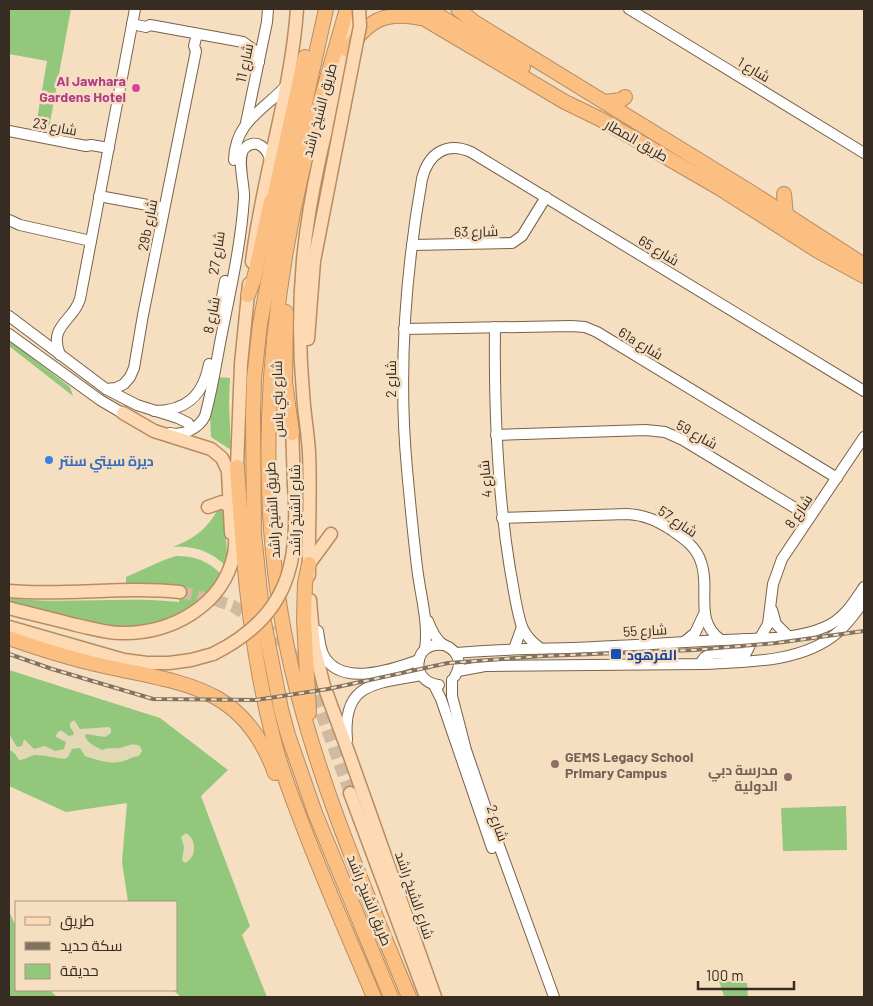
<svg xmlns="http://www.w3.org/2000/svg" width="873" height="1006" viewBox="0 0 873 1006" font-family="Barlow,Cairo,sans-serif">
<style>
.green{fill:#93c77c}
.sand{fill:#e2d8b3}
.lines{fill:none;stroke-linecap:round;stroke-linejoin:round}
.major-tunnel{stroke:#d0baa1;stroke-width:12;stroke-dasharray:12 6;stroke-linecap:butt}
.minor-casing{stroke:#78634a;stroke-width:12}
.major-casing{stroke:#b78c60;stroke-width:15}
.highway-casing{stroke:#b78c60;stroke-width:16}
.minor{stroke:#fff;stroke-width:10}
.major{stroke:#fdd9b4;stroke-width:12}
.highway{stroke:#fcbf82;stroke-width:14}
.rail-casing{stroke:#827361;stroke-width:4}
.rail{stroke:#f6dec1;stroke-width:2;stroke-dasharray:5.5;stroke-linecap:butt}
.major-bridge-casing{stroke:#b78c60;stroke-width:15;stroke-linecap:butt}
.major-bridge{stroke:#fdd9b4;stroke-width:12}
.hotel-dot{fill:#d1479c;stroke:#f6dec1;stroke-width:2}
.shop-dot{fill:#3f7fe0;stroke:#f6dec1;stroke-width:2}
.transit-dot{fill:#1a4fb4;stroke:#f6dec1;stroke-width:2}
.education-dot{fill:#8d6e63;stroke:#f6dec1;stroke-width:2}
.labels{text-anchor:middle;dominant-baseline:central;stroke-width:5;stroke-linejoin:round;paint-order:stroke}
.street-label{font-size:14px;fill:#362c21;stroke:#f6dec1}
.hotel-label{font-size:14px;font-weight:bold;fill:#b23c85;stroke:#f6dec1;text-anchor:end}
.shop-label{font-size:14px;font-weight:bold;fill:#366cbe;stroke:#f6dec1;text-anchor:start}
.transit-label{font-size:14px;font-weight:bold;fill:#164399;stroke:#f6dec1;text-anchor:start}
.education-label{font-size:14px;font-weight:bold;fill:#785e54;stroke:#f6dec1;text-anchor:start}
</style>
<rect width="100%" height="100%" fill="#f6dec1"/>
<g class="green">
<path d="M9 9H71L49 128 36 125 47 61 9 54Z"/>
<path d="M9 343H13L70 387 73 396 9 346Z"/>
<path d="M217 377 230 378 229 404 231 450 211 437 210 415Z"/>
<path d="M219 507 224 508 227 553 225 565C210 551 193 545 173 547 196 538 208 528 219 507Z"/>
<path d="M176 556C194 556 207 560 221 574 170 656 84 622 9 604V598C65 605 122 596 179 602L181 589 126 584V577L164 560Z"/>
<path d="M9 670 160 718 228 770 201 796 250 926 242 935 267 997H181L173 990H176V902H128L122 862 127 803 66 812 9 786Z"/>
<path d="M846 806 847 850 783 851 781 808Z"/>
<path d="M9 911 16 927V990H50L57 997H9Z"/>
<path d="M719 981 747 983 748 997H721L724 996Z"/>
</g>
<g class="sand">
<path d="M74 720 80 729 109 727 111 729V733L105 737 86 734 85 736C87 743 96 747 102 750 111 747 111 749 119 748 128 747 129 742 140 746L142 751 139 756C131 757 130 759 124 761 110 765 97 760 85 756L80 748 72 749 68 757 65 759C55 758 46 755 35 755 29 756 25 760 19 760L15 754 9 749V734L17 747 22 746 24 739 34 749 45 746 55 751 64 749 66 742 56 737V735L59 731H62L69 736 73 735 74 733 70 727V723Z"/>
<path d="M186 833C197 839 197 858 185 863L182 860 184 847 181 837Z"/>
</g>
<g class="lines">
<path class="major-tunnel" d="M180 592 215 600 233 606 270 631 286 645 308 677 350 793"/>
<g class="minor-casing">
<g id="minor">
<path d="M629 9 864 153"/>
<path d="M132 24 146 27 150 25 243 42 254 50 259 62"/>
<path d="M246 123 267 22 268 9"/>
<path d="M9 131 86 146 91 145 109 148"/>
<path d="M234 160C235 121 264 110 287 85"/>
<path d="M99 196 164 208"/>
<path d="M9 220 20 225 91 241"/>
<path d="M412 245 512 243 522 236 546 197"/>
<path d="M219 313 225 281"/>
<path d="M9 316 106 389 137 405 178 418 188 423 192 428"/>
<path d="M495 327C494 408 497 489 510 569 513 584 517 616 523 629 527 637 533 643 540 648"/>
<path d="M404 329 571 326 585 327 597 332 837 478"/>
<path d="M9 334 100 400 129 417"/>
<path d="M60 355C48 325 73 322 80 299L135 9"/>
<path d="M106 389 116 388 124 384 130 377 134 368 143 315 196 51 194 46 197 34"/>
<path d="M154 411C186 411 203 396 209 364"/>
<path d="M170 433C184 436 199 428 205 416 212 391 216 364 221 338 230 292 241 245 244 198 245 185 235 155 246 147 257 138 268 149 270 160"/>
<path d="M496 435 646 430 665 432 683 440 810 517"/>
<path d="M502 518 627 514C644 515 656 520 670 529 683 538 696 546 701 562 711 589 693 620 721 640"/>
<path d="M772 610 776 624 788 636"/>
<path d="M428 621C431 629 434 636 440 642 443 645 447 646 450 648 460 655 461 666 455 676"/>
<path d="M318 631C319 638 320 647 323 654 339 688 392 670 419 660"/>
<path d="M760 638 768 624 773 584 782 559 864 437"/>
<path d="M684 642 695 633 704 614"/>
<path d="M425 649C429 622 420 594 417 567 413 534 410 502 407 469 398 372 405 275 422 179 428 154 446 141 471 152L864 391"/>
<path d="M514 649 522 627"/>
<path d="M456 653C495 649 534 649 573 648 622 646 671 643 721 640 755 638 793 641 825 627 844 619 853 603 864 587"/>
<path d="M701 664C705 647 733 655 746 653L750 645 744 639"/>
<path d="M458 671 485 666 701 664C745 662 802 663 837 633 848 624 856 612 864 601"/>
<path d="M452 680V696L466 750 493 829 554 997"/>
<path d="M434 685 441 699 492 848"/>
<path d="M439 685C409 682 413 641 443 645"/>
<path d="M347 740C342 682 375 684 421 675"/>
</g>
</g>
<g class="major-casing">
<g id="major">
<path d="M252 262C262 176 291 95 297 9"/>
<path d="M308 339 314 261 339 133"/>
<path d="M123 413 154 431 211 449 222 458 228 471 231 533"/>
<path d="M292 424 294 486"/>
<path d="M235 476 237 467 241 364 249 284"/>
<path d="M208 507 222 502 229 506"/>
<path d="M309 564 331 534"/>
<path d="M309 575C308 534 311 494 309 453 308 433 304 413 303 393 299 349 299 305 303 260 311 175 336 92 357 9"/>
<path d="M9 591C66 596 123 586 180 592"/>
<path d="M310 600 314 647 324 686 348 751 435 997"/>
<path d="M9 608C31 614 54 619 76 625 91 628 106 633 121 633 171 634 223 606 234 554 236 544 235 533 235 523"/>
<path d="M9 627 124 660 147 663H169L191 660 213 654"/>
<path d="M350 793 426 997"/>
</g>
</g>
<g class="highway-casing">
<g id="highway">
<path d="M326 9 285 193 260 324 254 379 253 415 254 533 262 612 281 709 288 735 315 813 391 997"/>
<path d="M347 9C332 61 316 114 303 167 265 328 254 507 292 670 318 782 365 890 409 997"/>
<path d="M408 9 565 102 602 120 721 189 818 251 864 276"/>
<path d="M428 9 523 67"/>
<path d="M458 9 474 22 749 191 864 265"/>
<path d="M347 50C368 22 383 10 420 18"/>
<path d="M604 102 621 100 625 97"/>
<path d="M784 194 786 215"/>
<path d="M272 212 276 189 305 57"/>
<path d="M248 295 254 279 271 201"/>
<path d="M286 312 285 382 292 433"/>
<path d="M237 467C243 558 250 649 273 737 280 768 292 797 303 826 325 884 350 940 374 997"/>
<path d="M309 564 305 583 304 619 309 713"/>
<path d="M9 638C40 649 72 659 104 666 184 684 243 685 275 773"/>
</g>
</g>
<use href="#minor" class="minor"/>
<use href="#major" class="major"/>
<use href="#highway" class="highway"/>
<g class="rail-casing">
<path id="rail" d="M9 654 52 669 153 699 256 700 328 689 448 663 543 656 694 650 776 643 864 631"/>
</g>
<use href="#rail" class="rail"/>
<g class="major-bridge-casing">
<g id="major-bridge">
<path d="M339 133 360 26 359 9"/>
<path d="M213 654C288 617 300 564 294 486"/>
</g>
</g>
<use href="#major-bridge" class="major-bridge"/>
</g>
<circle class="hotel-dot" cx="136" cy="88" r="5"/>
<circle class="shop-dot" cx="49" cy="460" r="5"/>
<rect class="transit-dot" x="610" y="648" width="12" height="12" rx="2.5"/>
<g class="education-dot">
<circle cx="555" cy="764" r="5"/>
<circle cx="788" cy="777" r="5"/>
</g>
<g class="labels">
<g class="street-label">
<text transform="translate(244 63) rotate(-78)">شارع 11</text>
<text transform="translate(754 69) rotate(31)">شارع 1</text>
<text transform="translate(319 110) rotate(-75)">طريق الشيخ راشد</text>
<text transform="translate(55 126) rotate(11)">شارع 23</text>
<text transform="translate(637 140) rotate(30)">طريق المطار</text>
<text transform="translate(147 225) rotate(-79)">29b شارع</text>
<text transform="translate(476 231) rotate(-1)">شارع 63</text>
<text transform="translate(659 250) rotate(31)">شارع 65</text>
<text transform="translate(216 253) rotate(-81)">شارع 27</text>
<text transform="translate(211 315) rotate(-79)">شارع 8</text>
<text transform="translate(641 343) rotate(31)">61a شارع</text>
<text transform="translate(390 379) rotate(-90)">شارع 2</text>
<text transform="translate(277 399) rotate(-91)">شارع بني ياس</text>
<text transform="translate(697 434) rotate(29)">شارع 59</text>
<text transform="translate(485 479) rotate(-95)">شارع 4</text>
<text transform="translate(272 510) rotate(-93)">طريق الشيخ راشد</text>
<text transform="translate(294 510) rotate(-90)">شارع الشيخ راشد</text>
<text transform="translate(798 511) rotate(-56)">شارع 8</text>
<text transform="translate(678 521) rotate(34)">شارع 57</text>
<text transform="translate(645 630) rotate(-3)">شارع 55</text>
<text transform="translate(498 823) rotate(70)">شارع 2</text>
<text transform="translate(415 895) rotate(71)">شارع الشيخ راشد</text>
<text transform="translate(370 900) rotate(68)">طريق الشيخ راشد</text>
</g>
<g class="hotel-label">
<text x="126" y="80">Al Jawhara<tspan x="126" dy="16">Gardens Hotel</tspan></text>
</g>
<g class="shop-label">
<text x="59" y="460">ديرة سيتي سنتر</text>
</g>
<g class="transit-label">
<text x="627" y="654">القرهود</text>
</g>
<g class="education-label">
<text x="565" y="756">GEMS Legacy School<tspan x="565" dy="16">Primary Campus</tspan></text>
<text x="778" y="769" text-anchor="end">مدرسة دبي<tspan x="778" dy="16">الدولية</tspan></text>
</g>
</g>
<rect width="873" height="1006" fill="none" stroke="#362c21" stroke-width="20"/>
<rect x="15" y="901" width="162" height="90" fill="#f6dec1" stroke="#a99781"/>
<rect x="25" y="917" width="25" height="8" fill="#fdd9b4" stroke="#a99781"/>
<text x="60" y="926" font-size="15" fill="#362c21">طريق</text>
<rect x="25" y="942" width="25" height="8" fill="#827361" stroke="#a99781"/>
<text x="60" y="951" font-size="15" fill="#362c21">سكة حديد</text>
<rect x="25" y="964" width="25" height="15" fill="#93c77c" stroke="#a99781"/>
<text x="60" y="976" font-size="15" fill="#362c21">حديقة</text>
<path d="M698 981v8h96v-8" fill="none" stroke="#362c21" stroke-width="2.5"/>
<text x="706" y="981" font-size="15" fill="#362c21" stroke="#f6dec1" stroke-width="4" paint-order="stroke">100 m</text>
</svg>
